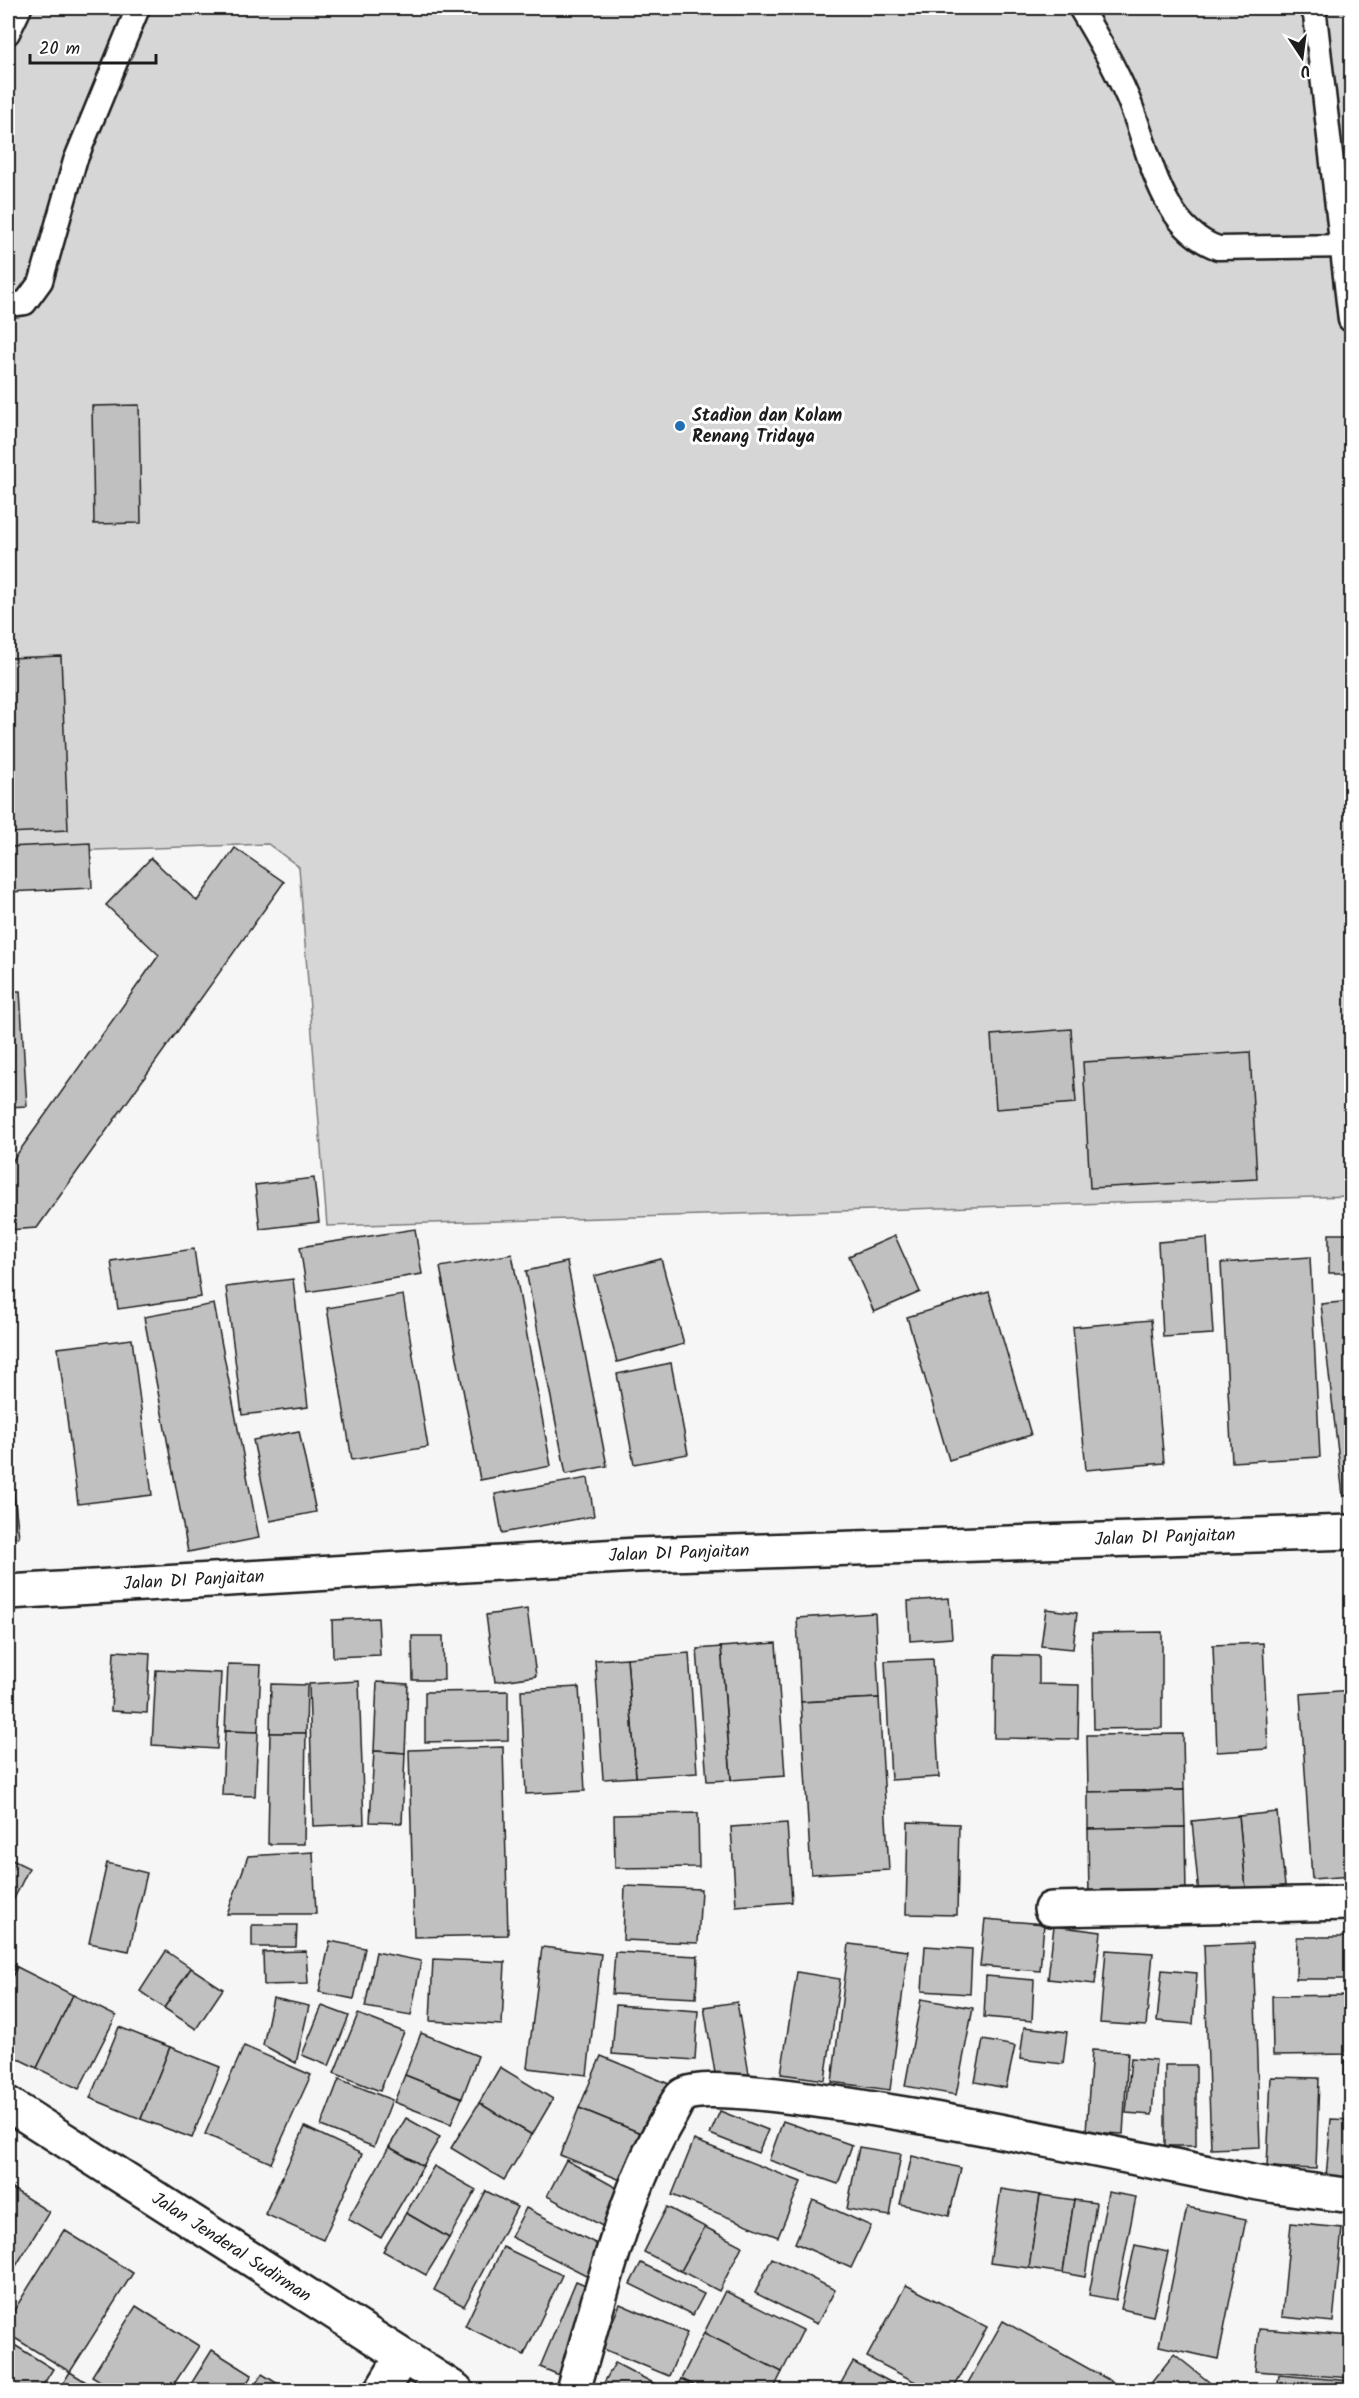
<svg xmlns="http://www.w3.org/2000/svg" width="1359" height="2398" viewBox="0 0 1359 2398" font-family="Kalam,sans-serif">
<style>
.green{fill:#d6d6d6;stroke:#797979;stroke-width:1.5}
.building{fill:#c0c0c0;stroke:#1c1c1c;stroke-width:1.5}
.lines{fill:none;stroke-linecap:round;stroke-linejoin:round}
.service-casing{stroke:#1c1c1c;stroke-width:27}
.minor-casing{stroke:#1c1c1c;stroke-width:38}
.tertiary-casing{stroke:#1c1c1c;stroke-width:38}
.primary-casing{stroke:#1c1c1c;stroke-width:38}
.service{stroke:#fff;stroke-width:22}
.minor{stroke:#fff;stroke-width:33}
.tertiary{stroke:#fff;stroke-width:33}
.primary{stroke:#fff;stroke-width:33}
.poi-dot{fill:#1f6fb2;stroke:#fff;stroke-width:2}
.labels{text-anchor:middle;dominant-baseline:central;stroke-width:6;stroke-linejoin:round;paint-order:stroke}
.poi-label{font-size:18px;font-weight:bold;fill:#1c1c1c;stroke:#fff;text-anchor:start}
.street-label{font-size:18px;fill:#1c1c1c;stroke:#fff}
</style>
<rect width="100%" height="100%" fill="#f6f6f6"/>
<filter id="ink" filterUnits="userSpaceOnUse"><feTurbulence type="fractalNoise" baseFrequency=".0167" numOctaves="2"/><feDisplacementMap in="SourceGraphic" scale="12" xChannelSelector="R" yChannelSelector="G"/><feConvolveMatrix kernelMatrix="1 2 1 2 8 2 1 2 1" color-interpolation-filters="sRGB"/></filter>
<g filter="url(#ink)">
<path class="green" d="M8 8H1351V1196L327 1226 299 867 268 844 8 853Z"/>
<g class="building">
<path d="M139 405 141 523 94 524 92 406Z"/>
<path d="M61 656 68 830 8 833V658Z"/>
<path d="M90 843 92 888 8 892V847Z"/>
<path d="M235 848 284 882 37 1228 8 1230V1167L159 955 106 905 151 858 197 901Z"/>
<path d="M8 991H20L27 1106 8 1107Z"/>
<path d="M1071 1029 1076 1103 996 1109 991 1035Z"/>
<path d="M1250 1052 1257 1179 1090 1188 1083 1062Z"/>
<path d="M1352 1107V1192H1349L1347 1108Z"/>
<path d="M314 1178 319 1222 260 1229 255 1185Z"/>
<path d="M415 1229 422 1274 307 1292 300 1247Z"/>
<rect x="1329" y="1234" width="23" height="39"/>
<path d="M895 1236 920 1292 874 1312 849 1256Z"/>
<path d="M1207 1238 1213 1334 1163 1337 1158 1242Z"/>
<path d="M194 1249 201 1297 118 1309 111 1261Z"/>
<path d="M512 1254 551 1466 480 1480 440 1267Z"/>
<path d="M1310 1257 1320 1457 1232 1462 1221 1263Z"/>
<path d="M661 1259 684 1344 617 1362 594 1276Z"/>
<path d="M567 1262 607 1466 566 1474 526 1271Z"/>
<path d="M293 1279 308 1407 242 1415 226 1287Z"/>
<path d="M989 1292 1031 1435 949 1460 907 1317Z"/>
<path d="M403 1295 428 1447 352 1460 327 1308Z"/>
<path d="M1352 1301V1495L1343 1496 1321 1304Z"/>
<path d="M214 1304 259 1538 188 1552 144 1317Z"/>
<path d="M1151 1320 1164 1463 1086 1470 1073 1327Z"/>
<path d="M132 1339 152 1495 78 1504 58 1348Z"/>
<path d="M671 1363 688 1454 634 1464 617 1374Z"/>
<path d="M299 1431 316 1512 270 1521 253 1440Z"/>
<path d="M8 1441 19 1537 8 1538Z"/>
<path d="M588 1478 594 1516 502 1533 495 1494Z"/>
<path d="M949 1598 952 1638 910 1641 908 1601Z"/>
<path d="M527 1609 536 1676 495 1682 486 1615Z"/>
<path d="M1046 1609 1077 1613 1073 1649 1041 1646Z"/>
<path d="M875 1613 879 1698 801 1702 797 1618Z"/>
<path d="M378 1618 380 1655 333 1657 332 1620Z"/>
<path d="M1162 1632V1728L1094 1729 1092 1633Z"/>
<path d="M412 1636H443L444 1680H413Z"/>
<path d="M776 1643 785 1776 731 1780 721 1647Z"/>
<path d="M1263 1643 1268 1749 1217 1752 1213 1645Z"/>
<path d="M721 1647 731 1780 707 1781 697 1649Z"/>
<path d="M114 1651 150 1653 147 1713 111 1711Z"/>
<path d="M689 1653 697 1773 636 1777 627 1658Z"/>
<path d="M995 1655 1039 1656V1684L1079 1685 1078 1739 994 1738Z"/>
<path d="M627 1658 636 1777 603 1779 595 1660Z"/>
<path d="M933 1659 939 1777 891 1780 885 1661Z"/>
<path d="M228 1664 261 1665 258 1732 225 1731Z"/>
<path d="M156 1670 221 1673 217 1749 152 1745Z"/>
<path d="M359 1681 364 1824 313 1826 309 1684Z"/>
<path d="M377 1682 408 1684 405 1753 374 1751Z"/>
<path d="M271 1684 307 1685 306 1733H270Z"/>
<path d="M579 1687 585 1791 526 1794 521 1690Z"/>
<path d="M1352 1690V1876L1312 1879 1300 1694Z"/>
<path d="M508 1691V1740L425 1742V1692Z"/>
<path d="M879 1698 889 1870 811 1874 801 1702Z"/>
<path d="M225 1731 258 1732 255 1796 222 1795Z"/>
<path d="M270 1733H306L304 1844H268Z"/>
<path d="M1183 1734 1184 1790 1088 1792 1087 1735Z"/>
<path d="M503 1747 508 1935 414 1937 409 1750Z"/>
<path d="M374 1751 405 1753 402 1823 370 1822Z"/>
<path d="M1184 1790 1185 1827 1088 1829V1792Z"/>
<path d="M1277 1812 1285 1886 1246 1890 1239 1816Z"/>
<path d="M698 1813 699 1867 615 1868 614 1815Z"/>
<path d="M1239 1816 1246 1890 1199 1895 1192 1821Z"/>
<path d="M908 1822 959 1824 957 1915 906 1914Z"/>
<path d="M787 1823 792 1902 736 1906 731 1827Z"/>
<path d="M1185 1827 1186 1897 1089 1899 1088 1829Z"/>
<path d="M313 1852 316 1914H227L248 1856Z"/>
<path d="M8 1858 29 1868 8 1911Z"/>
<path d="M107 1863 147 1873 129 1951 89 1943Z"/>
<path d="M625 1886 701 1889 698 1943 623 1940Z"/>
<path d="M985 1919 1044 1924 1040 1971 980 1966Z"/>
<path d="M252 1925H297L296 1947H252Z"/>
<path d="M1054 1926 1101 1932 1095 1984 1048 1979Z"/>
<path d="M1297 1937H1352V1979H1296Z"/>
<path d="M330 1941 365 1948 354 1999 319 1992Z"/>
<path d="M1253 1943 1260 2147 1211 2149 1204 1945Z"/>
<path d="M849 1944 908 1951 890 2090 832 2082Z"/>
<path d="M925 1946 972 1949 970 1994 922 1991Z"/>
<path d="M542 1947 601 1954 587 2075 527 2068Z"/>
<path d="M1106 1950 1153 1953 1146 2026 1100 2023Z"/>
<path d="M166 1951 191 1968 164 2008 140 1991Z"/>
<path d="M306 1951 308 1984 264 1985 263 1952Z"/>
<path d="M376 1952 421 1961 411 2015 365 2007Z"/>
<path d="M615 1952 698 1956 696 1998 612 1994Z"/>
<path d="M433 1959 505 1962 502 2025 430 2021Z"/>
<path d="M8 1963 17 1967 8 1985Z"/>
<path d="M17 1967 73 1995 37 2068 8 2054V1985Z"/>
<path d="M191 1968 223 1989 196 2029 164 2008Z"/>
<path d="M1162 1970 1197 1973 1193 2024 1157 2021Z"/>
<path d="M797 1972 840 1979 825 2080 781 2074Z"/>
<path d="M986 1976 1034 1980 1032 2021 984 2017Z"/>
<path d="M73 1995 116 2016 79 2089 37 2068Z"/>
<path d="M1352 1995V2054L1273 2055 1272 1996Z"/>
<path d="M273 1998 309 2006 296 2063 263 2045Z"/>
<path d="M921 1999 973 2008 956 2095 905 2086Z"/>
<path d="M737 2002 750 2080 717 2085 704 2007Z"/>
<path d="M616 2005 698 2011 695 2060 612 2054Z"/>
<path d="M322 2006 349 2016 329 2066 302 2055Z"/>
<path d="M358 2014 404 2032 380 2091 334 2073Z"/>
<path d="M119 2027 170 2047 141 2119 90 2098Z"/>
<path d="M1024 2027 1067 2032 1063 2064 1020 2059Z"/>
<path d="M421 2033 478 2056 462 2098 405 2075Z"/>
<path d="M983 2040 1015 2046 1006 2088 975 2082Z"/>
<path d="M244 2046 311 2075 271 2163 205 2134Z"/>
<path d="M170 2047 220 2067 192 2138 141 2119Z"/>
<path d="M1092 2050 1128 2052 1123 2134 1086 2132Z"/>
<path d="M601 2056 669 2084 648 2136 579 2108Z"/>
<path d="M1131 2058 1156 2060 1152 2115 1126 2113Z"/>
<rect x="1345" y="2060" width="7" height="50"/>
<rect x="1165" y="2065" width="31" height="81"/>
<path d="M500 2067 553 2099 532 2135 479 2103Z"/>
<path d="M405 2075 462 2098 451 2124 394 2102Z"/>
<path d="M1271 2077 1319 2078 1316 2169 1267 2167Z"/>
<path d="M339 2079 392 2100 374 2147 321 2126Z"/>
<path d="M479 2103 532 2135 504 2180 451 2148Z"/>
<path d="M579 2108 648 2136 628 2183 560 2155Z"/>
<path d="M720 2111 768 2130 758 2153 710 2134Z"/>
<path d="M406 2118 440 2137 423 2166 389 2147Z"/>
<path d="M1331 2119 1352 2120V2192L1325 2190Z"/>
<path d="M783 2121 852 2145 838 2184 769 2160Z"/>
<path d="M305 2127 362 2154 323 2240 265 2214Z"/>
<path d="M694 2140 801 2182 778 2237 672 2195Z"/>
<path d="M389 2147 423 2166 381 2238 348 2219Z"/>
<path d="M859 2147 901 2154 890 2216 847 2209Z"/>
<path d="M912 2156 961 2168 949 2216 900 2204Z"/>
<path d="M566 2160 626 2193 606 2228 547 2196Z"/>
<path d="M434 2166 476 2190 449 2238 406 2213Z"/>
<path d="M8 2186 49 2212 8 2279Z"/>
<path d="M1001 2189 1040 2195 1029 2268 990 2263Z"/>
<path d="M486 2191 517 2207 464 2306 434 2290Z"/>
<path d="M1108 2192 1136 2197 1116 2300 1089 2295Z"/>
<path d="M1040 2195 1074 2200 1063 2273 1029 2268Z"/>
<path d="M813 2200 871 2226 851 2268 795 2243Z"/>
<path d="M1074 2200 1096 2203 1085 2277 1063 2273Z"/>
<path d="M667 2207 705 2227 681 2271 644 2252Z"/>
<path d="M1187 2207 1246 2219 1218 2359 1159 2346Z"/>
<path d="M526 2208 605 2248 590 2277 511 2237Z"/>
<path d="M406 2213 449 2238 426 2275 383 2251Z"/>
<path d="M1291 2223 1342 2228 1333 2322 1282 2317Z"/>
<path d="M705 2227 742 2246 719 2291 681 2271Z"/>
<path d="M64 2230 133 2273 70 2372 8 2334V2320Z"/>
<path d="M1135 2245 1168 2252 1153 2316 1121 2309Z"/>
<path d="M503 2247 562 2275 524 2355 465 2326Z"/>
<path d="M772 2258 835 2290 817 2324 755 2293Z"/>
<path d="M641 2263 704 2294 693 2315 630 2284Z"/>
<path d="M576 2281 600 2291 564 2377 540 2367Z"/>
<path d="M906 2285 987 2327 953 2390H931L867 2357Z"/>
<path d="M725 2291 803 2330 782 2372 704 2333Z"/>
<path d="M620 2304 687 2333 669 2376 601 2348Z"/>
<path d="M136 2306 199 2346 170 2390H115L92 2376Z"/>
<path d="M1003 2321 1127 2390H964Z"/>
<path d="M1259 2329 1352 2336V2378L1255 2371Z"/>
<path d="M704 2333 782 2372 773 2390H704L681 2379Z"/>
<path d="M8 2341 53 2369 40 2390H8Z"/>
<path d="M212 2350 252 2375 242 2390H202L191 2384Z"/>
<path d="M1174 2354 1219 2390H1152L1148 2387Z"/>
<path d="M853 2362 905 2390H837Z"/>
<path d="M615 2363 665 2389 664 2390H600Z"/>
<path d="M70 2372 99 2390H59Z"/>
<path d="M262 2374 288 2390H251Z"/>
<path d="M1279 2375 1352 2381V2390H1277Z"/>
<path d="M681 2379 704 2390H675Z"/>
</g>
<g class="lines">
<g class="service-casing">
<g id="service">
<path d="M1080 8C1097 36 1114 66 1127 96 1150 148 1158 227 1218 248L1352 246"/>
<path d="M1311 8 1315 15 1350 320"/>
<path d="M8 33 20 8"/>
<path d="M8 305 25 303 41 281 75 161 138 8"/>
</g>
</g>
<g class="minor-casing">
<g id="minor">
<path d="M1051 1909 1352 1903"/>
<path d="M382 2390 402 2357"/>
<path d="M573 2390C599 2304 623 2195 669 2117 673 2111 677 2100 682 2096 714 2066 1183 2168 1252 2182 1285 2188 1319 2191 1352 2196"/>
</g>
</g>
<g class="tertiary-casing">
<path id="tertiary" d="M8 1592 637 1555 1352 1532"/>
</g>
<g class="primary-casing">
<path id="primary" d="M8 2104 456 2390"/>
</g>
<use href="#service" class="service"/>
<use href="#minor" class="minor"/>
<use href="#tertiary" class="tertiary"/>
<use href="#primary" class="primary"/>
</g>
</g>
<circle class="poi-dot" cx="680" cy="426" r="6"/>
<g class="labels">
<g class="poi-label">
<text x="692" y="416">Stadion dan Kolam<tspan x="692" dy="21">Renang Tridaya</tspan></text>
</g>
<g class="street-label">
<text transform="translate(1165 1538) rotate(-2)">Jalan DI Panjaitan</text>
<text transform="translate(679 1554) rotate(-2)">Jalan DI Panjaitan</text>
<text transform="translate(194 1581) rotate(-3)">Jalan DI Panjaitan</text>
<text transform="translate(231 2248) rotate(33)">Jalan Jenderal Sudirman</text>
</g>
</g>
<rect width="1359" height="2398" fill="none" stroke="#fff" stroke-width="30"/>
<rect x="15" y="15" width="1329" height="2368" fill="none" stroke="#1c1c1c" stroke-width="2" filter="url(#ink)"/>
<g transform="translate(1302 57) rotate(167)" stroke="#ffffff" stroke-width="4.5" paint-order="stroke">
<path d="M0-4.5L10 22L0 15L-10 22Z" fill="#1c1c1c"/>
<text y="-9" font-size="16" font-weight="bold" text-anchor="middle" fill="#1c1c1c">U</text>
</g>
<path d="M30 54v9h126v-9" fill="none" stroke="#1c1c1c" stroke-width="3"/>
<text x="39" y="54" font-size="18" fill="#1c1c1c" stroke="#ffffff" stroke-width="4.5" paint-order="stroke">20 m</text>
</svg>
